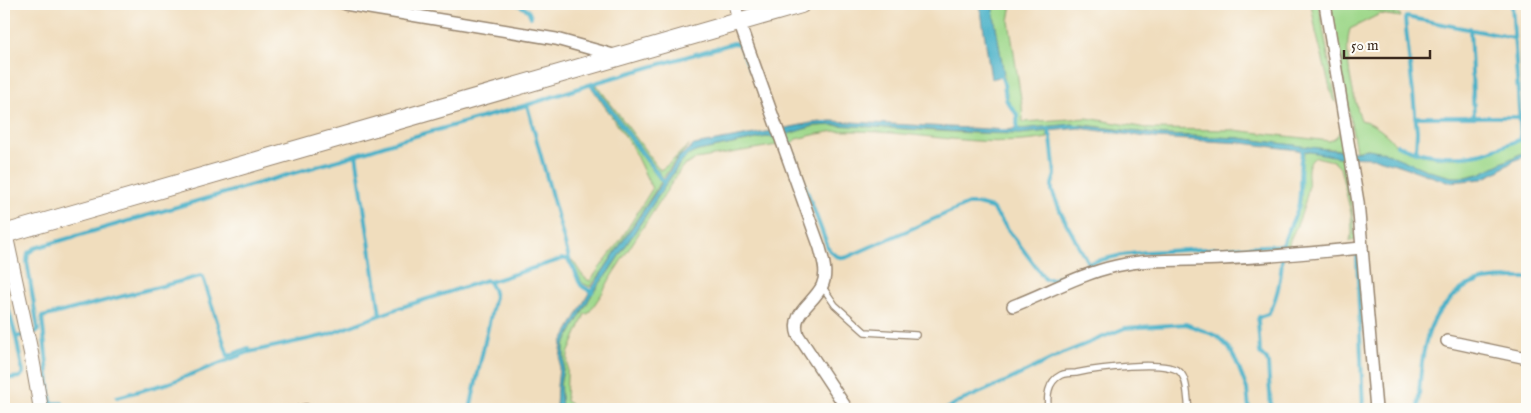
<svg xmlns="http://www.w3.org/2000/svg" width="1531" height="413" viewBox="0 0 1531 413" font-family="'IM FELL English',serif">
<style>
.green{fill:#9fd88b;stroke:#6d8154}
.water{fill:#4ab1c8;stroke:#426e73}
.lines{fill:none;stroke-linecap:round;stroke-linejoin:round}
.stream{stroke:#4ab1c8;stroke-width:4}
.service-casing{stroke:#96846e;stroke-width:8}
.minor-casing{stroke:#96846e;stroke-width:14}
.tertiary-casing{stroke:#96846e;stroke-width:16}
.primary-casing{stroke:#96846e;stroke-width:20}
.service{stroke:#fff;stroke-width:5.5}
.minor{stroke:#fff;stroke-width:11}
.tertiary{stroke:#fff;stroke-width:14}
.primary{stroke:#fff;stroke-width:18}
</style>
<rect width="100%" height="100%" fill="#fdfcf7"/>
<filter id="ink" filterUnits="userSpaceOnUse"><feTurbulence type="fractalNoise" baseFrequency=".02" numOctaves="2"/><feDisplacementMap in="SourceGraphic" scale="10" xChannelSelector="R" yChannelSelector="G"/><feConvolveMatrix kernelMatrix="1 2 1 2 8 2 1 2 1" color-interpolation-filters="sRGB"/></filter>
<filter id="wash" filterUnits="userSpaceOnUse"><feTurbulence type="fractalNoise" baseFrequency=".0096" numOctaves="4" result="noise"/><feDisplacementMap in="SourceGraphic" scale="20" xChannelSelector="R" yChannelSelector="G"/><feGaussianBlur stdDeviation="1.12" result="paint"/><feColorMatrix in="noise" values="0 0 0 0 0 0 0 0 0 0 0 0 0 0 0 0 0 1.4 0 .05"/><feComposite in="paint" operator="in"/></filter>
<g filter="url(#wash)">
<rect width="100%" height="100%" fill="#f0ddbd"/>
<g class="green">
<path d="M992 4H1012L1009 21 1022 105 1023 122 1087 118 1152 129 1233 130 1330 141 1337 136 1340 131 1344 150 1315 148 1239 138 1162 135 1085 125 1020 129 1017 126 1018 116 1008 100Z"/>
<path d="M1311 4H1319L1336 102 1333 100 1316 32Z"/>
<path d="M1330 4H1348L1357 7 1400 14 1401 17 1380 14 1350 29C1343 52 1353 97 1361 120 1373 123 1381 130 1390 138 1392 141 1394 144 1398 146 1422 160 1461 161 1487 153 1501 148 1513 142 1527 139V151C1507 159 1488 174 1467 177 1437 181 1410 161 1382 153 1377 152 1372 149 1367 149 1363 149 1359 150 1356 151Z"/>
<path d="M595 85H597L660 170C672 164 678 152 690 145L678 157 663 178Z"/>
<path d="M592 88 661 182 602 272 590 287 582 283 570 258C578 265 580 277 590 281L621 239 652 189 631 145Z"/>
<path d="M835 125C906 127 977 138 1047 131L1048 138C979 150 908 129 837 131 824 132 809 136 796 139L792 143 789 140 787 134 814 126Z"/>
<path d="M766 137 775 138 777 145 696 159 682 167 612 275 603 292 588 314H585L568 354 566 401 571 404 569 409H562L560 384 564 364V345L566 341 592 294 609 271 683 159 690 154 698 151Z"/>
<path d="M1305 151 1344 157 1354 222 1355 239 1349 241 1352 234 1351 213 1340 168 1333 161 1316 157C1303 165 1310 177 1308 189 1306 200 1302 213 1298 223 1295 231 1290 237 1289 245L1292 246 1285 248C1285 233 1297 220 1300 206 1304 188 1298 169 1305 151Z"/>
</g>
<g class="water">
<path d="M980 4H992L1004 74C1002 77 995 78 991 79Z"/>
<path d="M831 121 1008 130 1018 128 1020 129 1072 124 1162 135 1239 138 1333 150 1356 151 1368 149 1384 152 1429 171 1452 177H1466L1479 174 1514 157 1527 151V156L1515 160 1497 172 1482 179 1452 182 1442 180 1402 166 1375 158 1338 157 1305 151 1243 143 1154 138 1079 128 1019 134 982 133 835 125 814 126 775 138 766 137 698 151C689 154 683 159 678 166L609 271 592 294 566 341 564 345V364L560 384 562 409H556L557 386 562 342 591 289 679 157 694 145 771 131 811 123Z"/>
</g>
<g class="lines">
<g class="stream">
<path d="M517 4 528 10 531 17"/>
<path d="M1512 4 1521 139"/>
<path d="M1470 28 1474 117"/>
<path d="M998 73C1006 80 1004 90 1006 99 1008 106 1016 110 1017 116 1018 122 1016 126 1018 132"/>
<path d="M592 85 664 183"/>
<path d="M527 105 570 262"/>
<path d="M1415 117H1519"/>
<path d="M1048 129 1051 138 1055 175 1052 184V191L1062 215 1088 263"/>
<path d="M785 132 829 250 836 256 845 258 968 204H977L992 208 1045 279H1053L1087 267 1089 265 1088 263 1122 255 1146 252 1283 245"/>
<path d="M1397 145 1416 152 1417 131 1405 19 1406 17 1514 38"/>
<path d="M1416 152C1439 157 1462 159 1486 152 1500 148 1513 141 1527 138"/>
<path d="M356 154 380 314"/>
<path d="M1283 249C1283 236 1294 221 1298 208 1303 188 1297 170 1303 149"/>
<path d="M1357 255 1363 409"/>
<path d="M4 293 16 337"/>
<path d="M4 379 20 377 23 373 16 337 36 332 38 330 27 261 28 253 35 248 342 159 401 140 527 105 598 82 734 43 738 44 741 48 750 69"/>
<path d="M117 397 169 383 249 352 327 335 399 308 486 280 489 282 562 259H567C577 269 575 277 581 285 584 288 589 290 592 292"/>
<path d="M62 403H51L42 317 201 276 203 277 228 356 248 348 251 351"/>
<path d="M470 409 495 296 493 289 489 282"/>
<path d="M947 409 956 403 1009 380 1064 353 1125 328 1186 324 1217 336 1229 348 1236 361 1247 389 1249 409"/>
<path d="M1271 409 1268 364 1267 360 1260 353 1258 320 1259 317 1268 314C1278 298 1281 277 1282 259"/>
<path d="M1418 409C1420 380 1421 336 1439 312 1442 308 1446 304 1449 301 1456 293 1464 286 1474 283 1491 277 1510 278 1527 278"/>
</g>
</g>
</g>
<g filter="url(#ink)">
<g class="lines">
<g class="service-casing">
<g id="service">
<path d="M822 286 835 305 865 332 916 335"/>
<path d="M297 409 306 407"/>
<path d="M1048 409C1047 397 1047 382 1061 375 1065 373 1071 373 1076 373 1095 369 1165 359 1180 372 1188 380 1187 399 1189 409"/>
</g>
</g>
<g class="minor-casing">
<g id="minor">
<path d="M345 4 556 39 617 56"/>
<path d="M735 4 739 22 820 248C823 260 828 273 822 286 813 304 790 313 798 335L847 409"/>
<path d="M1325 4 1358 202 1376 409"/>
<path d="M1013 306C1047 293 1080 274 1116 266 1150 258 1187 261 1222 259 1269 257 1316 252 1362 248"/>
<path d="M1447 341 1527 358"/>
</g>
</g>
<g class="tertiary-casing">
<path id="tertiary" d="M5 233 31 353 41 409"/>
</g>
<g class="primary-casing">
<path id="primary" d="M4 234 801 4"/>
</g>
<use href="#service" class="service"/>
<use href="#minor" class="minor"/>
<use href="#tertiary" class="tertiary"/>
<use href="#primary" class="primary"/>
</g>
</g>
<rect width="1531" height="413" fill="none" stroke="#fdfcf7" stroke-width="20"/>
<path d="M1344 50v8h86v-8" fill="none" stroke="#3b2a1e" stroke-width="2.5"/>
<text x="1351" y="50" font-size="15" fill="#3b2a1e" stroke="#fdfcf7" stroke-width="4" paint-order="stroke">50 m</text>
</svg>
